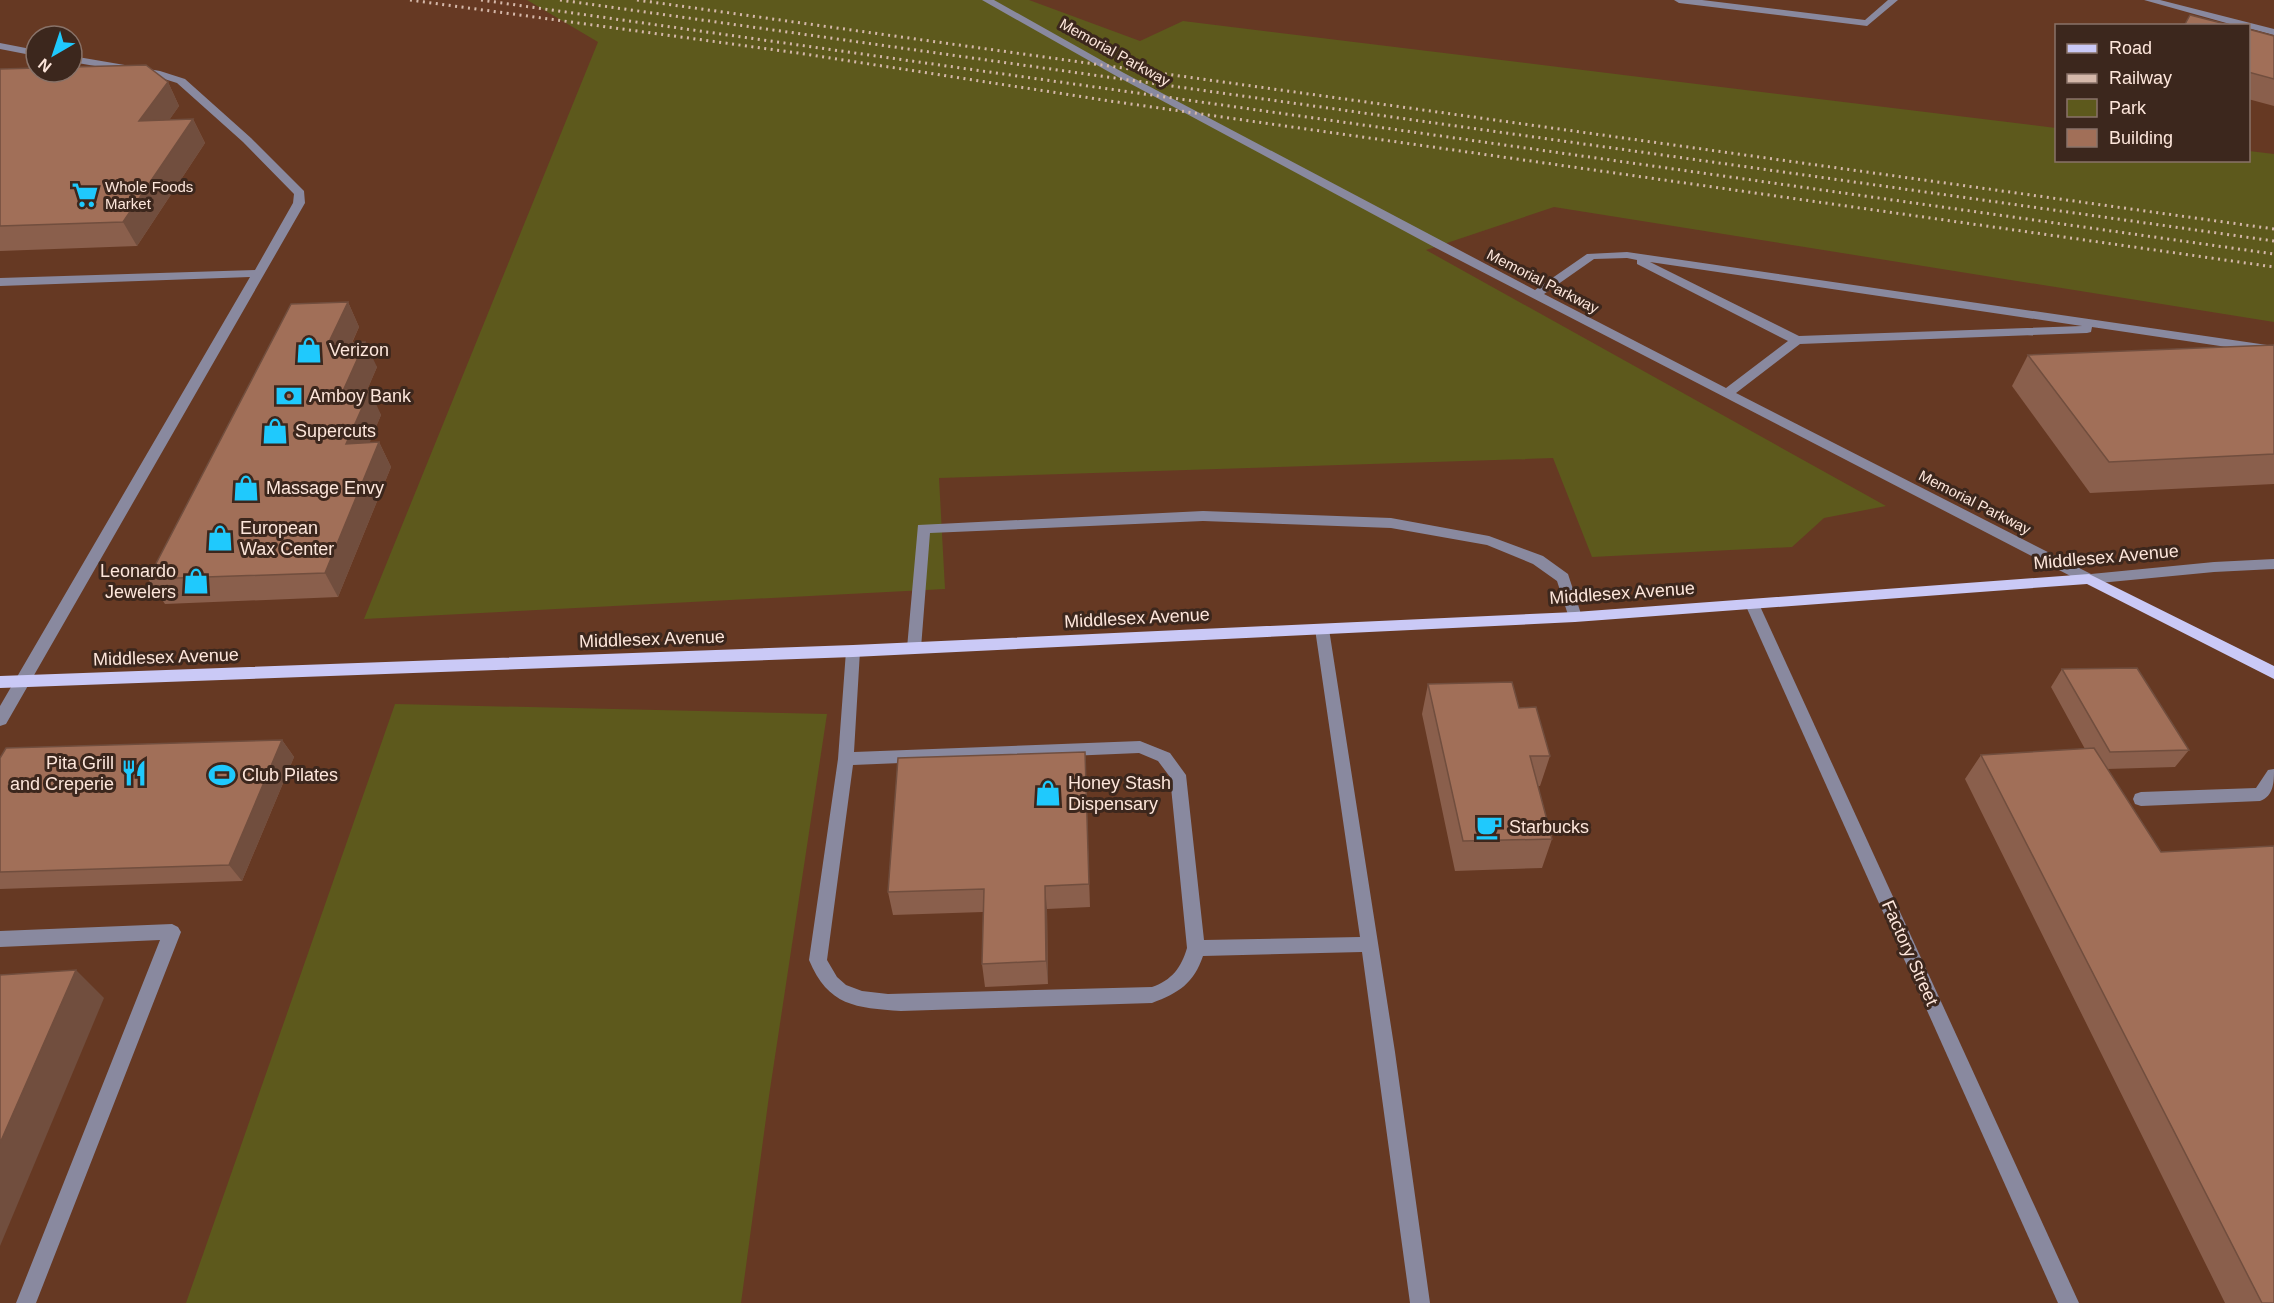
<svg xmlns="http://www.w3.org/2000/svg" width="2274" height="1303" viewBox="0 0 2274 1303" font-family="Arial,sans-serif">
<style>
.green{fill:#5d591c}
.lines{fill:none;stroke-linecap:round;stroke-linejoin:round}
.minor{fill:#89899f;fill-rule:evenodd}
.major{fill:#cac9f6;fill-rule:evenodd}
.rail{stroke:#d5b8aa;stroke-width:3;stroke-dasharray:2 4.5;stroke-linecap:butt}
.wall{fill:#8a5f4c}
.shaded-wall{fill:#714e3e}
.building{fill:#a16f58;stroke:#714e3e;stroke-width:1.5}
.labels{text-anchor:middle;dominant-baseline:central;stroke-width:6;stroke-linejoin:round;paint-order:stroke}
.far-street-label{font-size:15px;fill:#fde6db;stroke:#3c271d}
.far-poi-label{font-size:15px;fill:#fde6db;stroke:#3c271d;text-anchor:start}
.poi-label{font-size:18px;fill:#fde6db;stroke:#3c271d;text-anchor:start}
.street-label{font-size:18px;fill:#fde6db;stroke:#3c271d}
</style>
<rect width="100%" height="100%" fill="#663923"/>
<g class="green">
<path d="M527 0H1029L1140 41 1183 21 2056 128V160H2248L2249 151 2274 154V322L1554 207 1426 250 1886 506 1824 518 1792 547 1592 557 1553 458 939 478 945 589 364 619 598 42Z"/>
<path d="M395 704 827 714 769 1096 741 1303H186Z"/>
</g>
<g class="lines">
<g class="minor">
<path d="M982 0H994L1124 73 1535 290 1587 254 1627 252 2274 346V354L2092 327 2091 332 2087 333 1800 344 1736 393 2091 574 2214 562 2274 559V569L2214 572 2089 584 2084 583 1434 247 1118 77ZM1627 258 1637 260V264L1788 341 1726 388 1544 294 1594 259ZM1650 262 2082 326 1799 336Z"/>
<path d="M1674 0H1702L1865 20 1888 0H1898L1867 26 1679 3Z"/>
<path d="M2144 0H2160L2274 29V35L2248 28V26H2237Z"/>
<path d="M0 43 36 50V56L0 49Z"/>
<path d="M72 56 160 71 185 79 251 138 304 191 305 203 6 724 0 726V706L250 277 0 286V278L255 270 293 203 294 194 243 142 177 83 158 77 72 62Z"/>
<path d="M1203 511 1391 518 1489 536 1543 556 1568 574 1582 617 1575 622 1570 621 1557 581 1533 564 1487 545 1391 528 1203 521 930 533 921 648 919 652H909L907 648 918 525Z"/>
<path d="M1752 599 1759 604 2079 1303H2058L1745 604Z"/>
<path d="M1322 624 1327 625 1329 629 1395 1052 1430 1303H1410L1362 952 1203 956C1194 983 1179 993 1152 1003L901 1011C856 1008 828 1006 809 960L838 759 846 651 848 647H858L860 651 854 752 1140 741 1170 753 1186 775 1204 940 1360 937 1315 629 1317 625ZM1139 753 1158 761 1170 777 1187 948C1181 968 1172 980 1152 987L888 994 862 991 846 985 837 977 827 960 853 765Z"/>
<path d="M2274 769C2274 782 2274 796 2260 801L2141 806 2135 804 2133 799 2135 794 2141 792 2256 788 2268 770Z"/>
<path d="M172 924 178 927 181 932 36 1303H16L160 940 0 947V931Z"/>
</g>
<path class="major" d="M2089 574 2274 666V679L2087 584 1575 622 853 657 0 688V676L853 645 1575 612Z"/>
<g class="rail">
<path d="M410 0 798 53 1110 101 2274 267"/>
<path d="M481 0 2274 254"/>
<path d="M560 0 2274 241"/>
<path d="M637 0 2274 229"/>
</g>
</g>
<g class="wall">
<path d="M2248 29 2274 36V106L2248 99Z"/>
<path d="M0 69 168 82 179 106 169 120 193 119 205 143 137 246 0 251Z"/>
<path d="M348 302 359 327 352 343 377 367 367 390 381 415 369 443 379 442 391 467 338 597 165 604 148 579Z"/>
<path d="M2274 345V484L2090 493 2012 386 2028 355Z"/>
<path d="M2062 669 2189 750 2175 767 2107 769 2274 1303H2225L1965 779 1981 755 2085 749 2051 687Z"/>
<path d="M1428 684 1519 708 1550 756 1540 786H1538L1552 839 1542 868 1455 871 1422 714Z"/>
<path d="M282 740 294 757 242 881 0 889V758Z"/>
<path d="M1085 752 1090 907 1047 909 1048 984 985 987 982 964 983 912 893 915 888 892Z"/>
</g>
<g class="shaded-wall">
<path d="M168 82 179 106 152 145 139 121Z"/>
<path d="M193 119 205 143 137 246 123 222Z"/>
<path d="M348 302 359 327 340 368 328 344Z"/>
<path d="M365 342 377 367 356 416 343 391Z"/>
<path d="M370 390 381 415 359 469 346 444Z"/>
<path d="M379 442 391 467 338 597 325 573Z"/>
<path d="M282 740 294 757 242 881 229 865Z"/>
<path d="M1045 886 1047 909 1048 984 1046 961Z"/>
<path d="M76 970 104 998 0 1246V1143Z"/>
</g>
<g class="building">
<path d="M2190 15 2233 26H2184Z"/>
<path d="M2248 29 2274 36V79L2248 72Z"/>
<path d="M146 65 168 82 139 121 193 119 123 222 0 226V69L36 68V72H72V67Z"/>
<path d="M348 302 328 344 365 342 343 391 370 390 346 444 379 442 325 573 148 579 291 304Z"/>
<path d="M2274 345V454L2109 462 2028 355Z"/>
<path d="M2137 668 2189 750 2110 752 2062 669Z"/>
<path d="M1512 682 1519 708 1536 707 1550 756H1530L1552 839 1463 841 1428 684Z"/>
<path d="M282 740 229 865 0 872V758L6 748Z"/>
<path d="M2094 748 2161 852 2274 846V1303H2262L1981 755Z"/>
<path d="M1085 752 1089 884 1045 886 1046 961 982 964 984 889 888 892 898 758Z"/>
<path d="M76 970 0 1143V975Z"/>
</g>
<defs>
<g id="supermarket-bare" transform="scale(2.07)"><path d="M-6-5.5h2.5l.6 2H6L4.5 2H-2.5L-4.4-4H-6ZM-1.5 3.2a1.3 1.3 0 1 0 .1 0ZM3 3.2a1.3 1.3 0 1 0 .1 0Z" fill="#1fc9fd" stroke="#3c271d" stroke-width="2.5" paint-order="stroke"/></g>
<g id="shop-bare" transform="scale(2.07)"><path d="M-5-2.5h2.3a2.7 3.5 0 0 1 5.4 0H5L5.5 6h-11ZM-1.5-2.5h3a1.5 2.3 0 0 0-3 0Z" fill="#1fc9fd" stroke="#3c271d" stroke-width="2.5" paint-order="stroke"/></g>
<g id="bank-bare" transform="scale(2.07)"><path d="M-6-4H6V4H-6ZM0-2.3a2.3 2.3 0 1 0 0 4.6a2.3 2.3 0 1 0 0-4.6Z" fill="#1fc9fd" stroke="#3c271d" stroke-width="2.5" paint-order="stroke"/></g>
<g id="restaurant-bare" transform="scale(2.07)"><path d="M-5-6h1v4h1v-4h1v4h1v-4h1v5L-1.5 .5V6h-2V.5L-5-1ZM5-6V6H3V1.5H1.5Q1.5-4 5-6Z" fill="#1fc9fd" stroke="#3c271d" stroke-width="2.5" paint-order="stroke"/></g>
<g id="stadium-bare" transform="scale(2.07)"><path d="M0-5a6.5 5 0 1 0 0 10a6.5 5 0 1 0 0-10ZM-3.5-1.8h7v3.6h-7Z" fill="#1fc9fd" stroke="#3c271d" stroke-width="2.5" paint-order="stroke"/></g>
<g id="cafe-bare" transform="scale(2.07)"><path d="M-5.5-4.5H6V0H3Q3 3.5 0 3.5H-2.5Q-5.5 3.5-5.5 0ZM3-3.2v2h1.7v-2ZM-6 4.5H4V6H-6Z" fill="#1fc9fd" stroke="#3c271d" stroke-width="2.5" paint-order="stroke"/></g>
</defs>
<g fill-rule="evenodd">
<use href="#supermarket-bare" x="85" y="195"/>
<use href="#shop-bare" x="309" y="350"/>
<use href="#bank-bare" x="289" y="396"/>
<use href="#shop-bare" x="275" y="431"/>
<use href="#shop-bare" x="246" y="488"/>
<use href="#shop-bare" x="220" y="538"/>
<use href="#shop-bare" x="196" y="581"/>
<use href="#restaurant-bare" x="134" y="773"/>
<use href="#stadium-bare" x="222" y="775"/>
<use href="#shop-bare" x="1048" y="793"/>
<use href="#cafe-bare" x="1489" y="827"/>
</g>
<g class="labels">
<g class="far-street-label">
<text transform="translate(1115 52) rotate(29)">Memorial Parkway</text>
<text transform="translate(1543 281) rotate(27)">Memorial Parkway</text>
<text transform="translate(1975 502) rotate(27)">Memorial Parkway</text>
</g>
<g class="far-poi-label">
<text x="105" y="186">Whole Foods<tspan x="105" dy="17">Market</tspan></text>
</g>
<g class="poi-label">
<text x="329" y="350">Verizon</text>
<text x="309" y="396">Amboy Bank</text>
<text x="295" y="431">Supercuts</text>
<text x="266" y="488">Massage Envy</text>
<text x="240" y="528">European<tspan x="240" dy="21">Wax Center</tspan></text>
<text x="176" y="571" text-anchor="end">Leonardo<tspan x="176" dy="21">Jewelers</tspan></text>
<text x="114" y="763" text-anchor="end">Pita Grill<tspan x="114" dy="21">and Creperie</tspan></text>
<text x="242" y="775">Club Pilates</text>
<text x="1068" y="783">Honey Stash<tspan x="1068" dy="21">Dispensary</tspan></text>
<text x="1509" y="827">Starbucks</text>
</g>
<g class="street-label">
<text transform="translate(2106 557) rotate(-5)">Middlesex Avenue</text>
<text transform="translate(1622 593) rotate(-4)">Middlesex Avenue</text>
<text transform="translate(1137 618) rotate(-3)">Middlesex Avenue</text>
<text transform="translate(652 639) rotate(-2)">Middlesex Avenue</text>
<text transform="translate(166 657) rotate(-2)">Middlesex Avenue</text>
<text transform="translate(1910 953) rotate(66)">Factory Street</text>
</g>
</g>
<rect x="2055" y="24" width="195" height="138" fill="#3c271d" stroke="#897369" stroke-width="1.5"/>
<rect x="2067" y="44" width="30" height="9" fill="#cac9f6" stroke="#897369" stroke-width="1.5"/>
<text x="2109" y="54" font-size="18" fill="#fde6db">Road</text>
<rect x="2067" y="74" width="30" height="9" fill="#d5b8aa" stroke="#897369" stroke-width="1.5"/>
<text x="2109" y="84" font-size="18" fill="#fde6db">Railway</text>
<rect x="2067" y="99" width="30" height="18" fill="#5d591c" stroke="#897369" stroke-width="1.5"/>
<text x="2109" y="114" font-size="18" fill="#fde6db">Park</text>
<rect x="2067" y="129" width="30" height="18" fill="#a16f58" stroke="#897369" stroke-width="1.5"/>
<text x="2109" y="144" font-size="18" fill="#fde6db">Building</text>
<g transform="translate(54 54) rotate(219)"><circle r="28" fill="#3c271d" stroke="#897369" stroke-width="1.5"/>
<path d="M0-4.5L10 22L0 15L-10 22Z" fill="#1fc9fd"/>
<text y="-9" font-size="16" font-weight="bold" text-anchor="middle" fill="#fde6db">N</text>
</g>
</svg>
